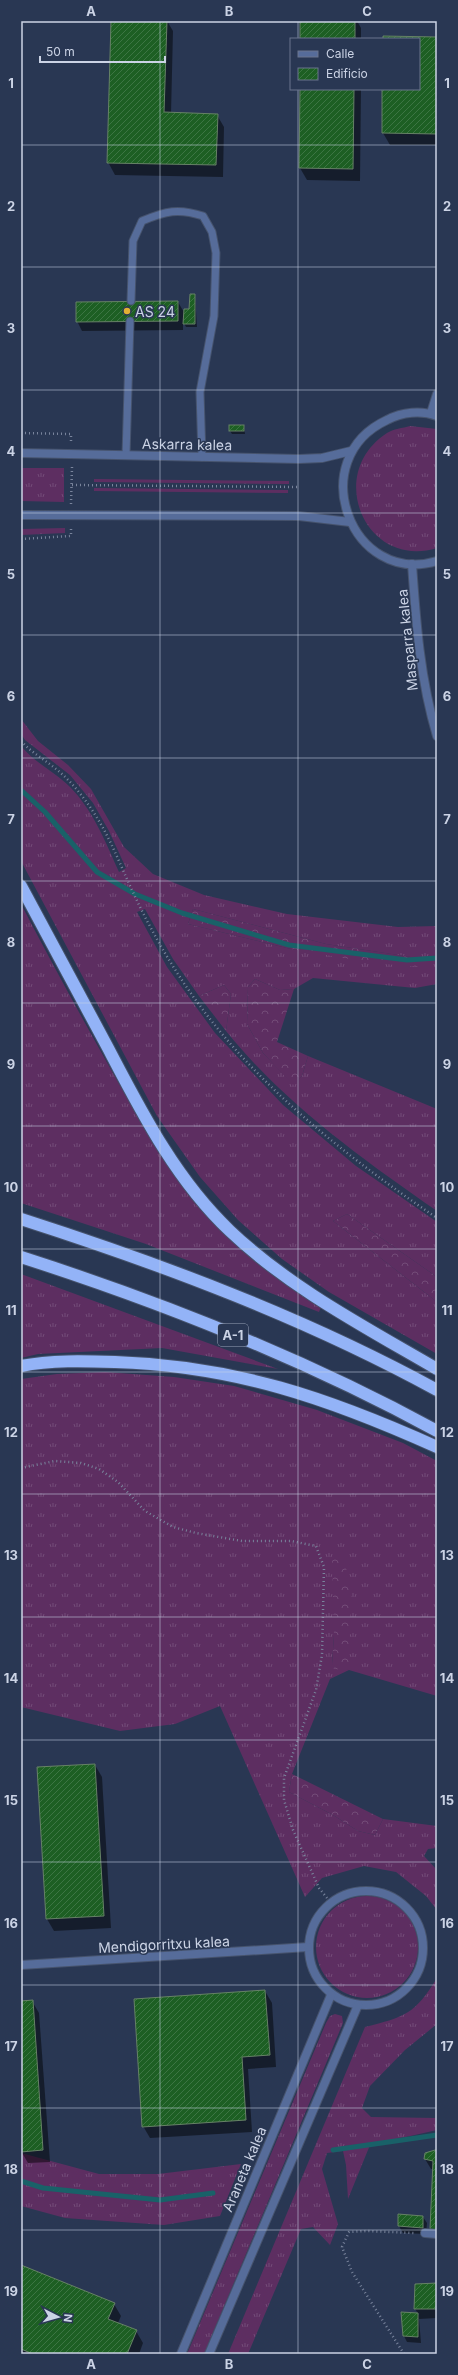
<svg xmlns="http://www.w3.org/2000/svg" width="458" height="2375" viewBox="0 0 458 2375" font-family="Inter,sans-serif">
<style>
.grass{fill:url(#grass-tufts);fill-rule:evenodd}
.forest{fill:url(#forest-crowns)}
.shadow{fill:#0007}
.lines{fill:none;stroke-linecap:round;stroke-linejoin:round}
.stream{stroke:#196168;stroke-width:5}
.building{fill:url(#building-hatch);stroke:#668266}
.lane-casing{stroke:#46536d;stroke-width:9}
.street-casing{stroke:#46536d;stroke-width:10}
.highway-casing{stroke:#46536d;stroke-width:14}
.path{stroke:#79849c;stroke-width:2.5;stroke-dasharray:1 3;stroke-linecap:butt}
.lane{stroke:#566c9a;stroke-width:7}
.street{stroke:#566c9a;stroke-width:8}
.highway{stroke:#93b3f7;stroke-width:12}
.grid{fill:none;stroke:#cbd3e5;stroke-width:1;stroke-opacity:0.55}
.poi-dot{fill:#e2af34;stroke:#293753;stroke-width:1.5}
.labels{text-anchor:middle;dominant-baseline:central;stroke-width:3;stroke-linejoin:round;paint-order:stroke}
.shield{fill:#293753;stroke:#9aa4b9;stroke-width:1}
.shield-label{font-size:13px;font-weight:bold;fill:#cbd3e5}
.poi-label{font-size:14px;fill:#cbd3e5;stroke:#293753;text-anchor:start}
.street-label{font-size:14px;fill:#cbd3e5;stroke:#293753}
.neatline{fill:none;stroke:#cbd3e5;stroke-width:1.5}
.grid-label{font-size:13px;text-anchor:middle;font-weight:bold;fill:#cbd3e5}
</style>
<defs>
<pattern id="grass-tufts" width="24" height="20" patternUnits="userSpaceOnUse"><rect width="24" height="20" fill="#5d2e61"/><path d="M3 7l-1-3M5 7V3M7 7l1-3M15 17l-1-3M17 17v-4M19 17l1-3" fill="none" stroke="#734b78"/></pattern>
<pattern id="forest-crowns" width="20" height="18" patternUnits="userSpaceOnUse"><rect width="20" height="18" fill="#5d2e61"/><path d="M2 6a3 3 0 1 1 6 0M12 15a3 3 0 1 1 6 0" fill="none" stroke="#734b78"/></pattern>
<pattern id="building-hatch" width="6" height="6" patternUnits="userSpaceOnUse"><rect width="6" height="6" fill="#1d5f23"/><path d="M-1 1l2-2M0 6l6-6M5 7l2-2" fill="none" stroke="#3c7543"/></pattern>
</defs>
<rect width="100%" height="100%" fill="#293753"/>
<g class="grass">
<path d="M410 426 437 429V548C366 570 324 474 387 433 393 429 403 428 410 426Z"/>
<path d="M21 468H64V502L21 501Z"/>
<path d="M94 479 289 481V484L94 482Z"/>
<path d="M94 488 288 490V493L94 491Z"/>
<path d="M65 528V533L21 535V529Z"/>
<path d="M21 719 38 741 68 765 91 789 124 847 153 874 204 895 287 914 398 927 437 926V984L415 988 313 978 294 989 280 990 255 979 248 987 247 1024 263 1053 293 1084 302 1076 308 1056 437 1109V1211C362 1159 284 1103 226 1031L231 994 224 985 199 996 173 959 145 909 137 912 167 967 215 1033 283 1105 356 1166 437 1222V1277L347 1214 333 1221 437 1302V1354L329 1292 282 1259 238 1220 200 1177 157 1116 21 861V746C35 763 55 772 70 787 93 810 106 843 119 872L126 868 109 831 93 803 70 775 25 740 21 734ZM193 909 326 944 424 959 291 949 188 924Z"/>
<path d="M21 904C51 962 82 1018 114 1075 144 1127 172 1179 213 1223 244 1255 283 1284 321 1307L319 1312 146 1244 21 1203Z"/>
<path d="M21 1274 278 1369 162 1348 38 1354 21 1358Z"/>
<path d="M105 1372 174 1377 234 1386 317 1410 403 1443 437 1461V1696L349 1670 330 1679 292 1774 289 1792 333 1815 358 1831 375 1835 383 1819 437 1826V1848L428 1849 424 1856 437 1870V1910L426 1896 396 1872 364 1866 322 1878 305 1897 220 1706 175 1724 120 1731 21 1707V1379L57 1374ZM334 1635 349 1670 332 1664Z"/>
<circle cx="367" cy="1947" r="51"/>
<path d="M437 1978V2024L405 2050 370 2086 362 2108 371 2117 437 2118V2130L370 2145 348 2199 346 2165 343 2151 327 2153 322 2169 338 2224 330 2245 313 2227 301 2229 248 2354H228L365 2027C405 2017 415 2014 437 1978Z"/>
<path d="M335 2014 342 2016 343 2023 204 2354H187L326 2023 330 2016Z"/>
<path d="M21 2153 99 2174H158L241 2164 220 2216 164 2225 65 2218 21 2206Z"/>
</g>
<g class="forest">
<path d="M193 909 326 944 425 959 420 967 373 963 291 949 188 924Z"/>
<path d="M255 979 280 990 294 989 277 1042 308 1056 302 1076 293 1085 263 1053 247 1024 248 987Z"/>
<path d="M224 985 231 994 226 1031 199 996Z"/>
<path d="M347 1214 437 1277V1302L333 1221Z"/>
<path d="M332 1558H344L351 1593 349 1670 334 1669 332 1664 334 1635Z"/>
<path d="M292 1774 383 1819 375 1835 358 1831 333 1815 289 1792Z"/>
</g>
<g class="shadow">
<path d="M112 21H167L173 31 171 114 217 115 224 127 223 177 115 175 108 162Z"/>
<path d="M301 21H357L361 28V39H301Z"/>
<path d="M437 38V145H390L383 133V89H419V39H384Z"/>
<path d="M301 89H361L360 181 307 180 300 168Z"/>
<path d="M195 295 197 327H186L183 321V330L82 331 77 321 178 302 185 314 190 310Z"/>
<path d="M244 426 245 434H232L230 431Z"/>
<path d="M95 1765 102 1777 111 1928 54 1931 47 1919Z"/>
<path d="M265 1991 272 2003 276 2067 248 2069 252 2132 150 2138 143 2126Z"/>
<path d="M32 2001 39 2013 50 2162 28 2163 21 2151V2002Z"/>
<path d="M437 2152V2239L431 2229 434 2169H431L425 2159Z"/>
<path d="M399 2215 423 2217 427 2223 426 2234 403 2233 399 2226Z"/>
<path d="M21 2266 114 2304 121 2316 118 2323 136 2331 143 2343 139 2354H21Z"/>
<path d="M437 2284V2318L419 2319 421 2343 407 2342 404 2336 403 2313 419 2315 415 2309 416 2285Z"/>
</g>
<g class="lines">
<g class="stream">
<path d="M21 790 45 812 97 872 135 894 182 913 289 945 407 960 437 958"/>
<path d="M333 2150 437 2135"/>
<path d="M21 2181 43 2188 160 2200 213 2193"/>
</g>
</g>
<g class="building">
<path d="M111 21H167L164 112 218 114 216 165 107 163Z"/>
<rect x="300" y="21" width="55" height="18"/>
<path d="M383 36 437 37V134L382 133V89H419V39H383Z"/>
<path d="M300 89H354L353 169 299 168Z"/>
<path d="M190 294H195V324H183L184 309H189Z"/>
<path d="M178 301V321L76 322V302Z"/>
<rect x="229" y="425" width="15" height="6"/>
<path d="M95 1764 104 1916 46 1919 37 1767Z"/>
<path d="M265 1990 270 2055 242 2057 246 2120 142 2127 134 1999Z"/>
<path d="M33 2000 43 2150 21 2152V2001Z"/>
<path d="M435 2150H437V2230L430 2229 433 2161 424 2159 425 2153Z"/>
<path d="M398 2214 423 2216V2228L398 2226Z"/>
<path d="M21 2265 115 2303 108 2319 137 2330 127 2354H33L21 2349Z"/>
<path d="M437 2283V2309H414L415 2284Z"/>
<path d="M401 2312 418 2313V2337L403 2336Z"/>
</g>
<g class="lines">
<g class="lane-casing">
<g id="lane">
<path d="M131 301 133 241 142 221C166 211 178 208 203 216L212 232 216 253 214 316 200 392 202 457"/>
<path d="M126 455 130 321"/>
</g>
</g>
<g class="street-casing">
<g id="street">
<path d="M431 413 437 394"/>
<path d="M437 416C421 410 402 412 387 420 303 459 351 587 437 561"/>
<path d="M21 453 299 459 322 458 351 451"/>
<path d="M21 515 299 516 350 522"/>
<path d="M412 564C416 622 420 679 437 736"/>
<circle cx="366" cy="1948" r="57"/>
<path d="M21 1965 308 1947"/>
<path d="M425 2233 437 2234"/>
<path d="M181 2354 331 1995"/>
<path d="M209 2354 358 2005"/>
</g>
</g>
<g class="highway-casing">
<g id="highway">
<path d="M21 886C50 940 79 994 108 1048 142 1113 176 1180 230 1231 290 1288 365 1327 437 1369"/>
<path d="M21 1219C164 1265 305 1318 437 1390"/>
<path d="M21 1257C164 1303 305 1359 437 1431"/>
<path d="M21 1366C51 1360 84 1361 115 1362 235 1366 328 1398 437 1447"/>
</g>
</g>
<g class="path">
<path d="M21 433 71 434V444"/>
<path d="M72 485 299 487"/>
<path d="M71 504 72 467"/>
<path d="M21 539 71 536V527"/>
<path d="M21 741C32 753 44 759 56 769 70 780 82 795 92 810 109 835 119 862 131 888 148 925 167 959 190 992 254 1084 345 1156 437 1218"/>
<path d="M21 1468 55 1461 81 1463 99 1469 118 1482 145 1511 173 1527 196 1533 242 1541H291L316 1546 324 1567 322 1655 316 1690 284 1778V1800L293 1830 319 1888 331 1903"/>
<path d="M404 2354 352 2272 342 2247 349 2232 367 2231 414 2233"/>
</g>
<use href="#lane" class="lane"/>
<use href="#street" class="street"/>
<use href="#highway" class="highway"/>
</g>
<path class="grid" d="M160 21V2354M298 21V39M298 89V2354M21 145H437M21 267H437M21 390H437M21 513H437M21 635H437M21 758H437M21 881H437M21 1003H437M21 1126H437M21 1249H437M21 1372H437M21 1494H437M21 1617H437M21 1740H437M21 1862H437M21 1985H437M21 2108H437M21 2230H437"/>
<circle class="poi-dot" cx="127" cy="311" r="4"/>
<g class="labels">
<rect class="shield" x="218" y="1324" width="30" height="22" rx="3"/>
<g class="shield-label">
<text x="233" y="1335">A-1</text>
</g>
<g class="poi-label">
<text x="135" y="311">AS 24</text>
</g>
<g class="street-label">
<text transform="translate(187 444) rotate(1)">Askarra kalea</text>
<text transform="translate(407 640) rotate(-96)">Masparra kalea</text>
<text transform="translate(164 1944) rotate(-3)">Mendigorritxu kalea</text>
<text transform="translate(244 2169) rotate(-67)">Araneta kalea</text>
</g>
</g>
<rect width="458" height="2375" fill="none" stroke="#293753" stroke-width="44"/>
<rect x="290" y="38" width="130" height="52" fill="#293753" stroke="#6a758d"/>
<rect x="298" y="51" width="20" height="6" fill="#566c9a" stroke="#6a758d"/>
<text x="326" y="58" font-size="12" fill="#cbd3e5">Calle</text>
<rect x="298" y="68" width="20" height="12" fill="url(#building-hatch)" stroke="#6a758d"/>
<text x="326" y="78" font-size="12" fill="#cbd3e5">Edificio</text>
<g transform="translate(58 2317) rotate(96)" stroke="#293753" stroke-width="3" paint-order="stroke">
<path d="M0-3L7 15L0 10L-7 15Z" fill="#cbd3e5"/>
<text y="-6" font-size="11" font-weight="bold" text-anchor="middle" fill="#cbd3e5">N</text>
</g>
<path d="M40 56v6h125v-6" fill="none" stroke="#cbd3e5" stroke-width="2"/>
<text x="46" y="56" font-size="12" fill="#cbd3e5" stroke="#293753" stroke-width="3" paint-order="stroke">50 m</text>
<rect x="22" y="22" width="414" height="2331" class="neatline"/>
<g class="grid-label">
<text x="91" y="16">A</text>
<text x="229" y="16">B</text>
<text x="367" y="16">C</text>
<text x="11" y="88">1</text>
<text x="447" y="88">1</text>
<text x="11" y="211">2</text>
<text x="447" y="211">2</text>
<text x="11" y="333">3</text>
<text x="447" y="333">3</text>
<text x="11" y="456">4</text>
<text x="447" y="456">4</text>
<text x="11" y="579">5</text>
<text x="447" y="579">5</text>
<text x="11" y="701">6</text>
<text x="447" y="701">6</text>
<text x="11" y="824">7</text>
<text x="447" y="824">7</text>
<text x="11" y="947">8</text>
<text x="447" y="947">8</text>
<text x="11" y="1069">9</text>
<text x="447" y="1069">9</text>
<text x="11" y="1192">10</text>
<text x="447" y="1192">10</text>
<text x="11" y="1315">11</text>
<text x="447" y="1315">11</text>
<text x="11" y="1437">12</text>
<text x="447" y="1437">12</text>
<text x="11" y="1560">13</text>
<text x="447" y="1560">13</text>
<text x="11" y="1683">14</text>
<text x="447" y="1683">14</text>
<text x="11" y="1805">15</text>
<text x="447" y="1805">15</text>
<text x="11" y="1928">16</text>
<text x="447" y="1928">16</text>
<text x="11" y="2051">17</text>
<text x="447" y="2051">17</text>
<text x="11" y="2174">18</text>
<text x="447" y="2174">18</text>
<text x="11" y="2296">19</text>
<text x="447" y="2296">19</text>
<text x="91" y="2369">A</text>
<text x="229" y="2369">B</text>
<text x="367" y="2369">C</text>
</g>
</svg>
